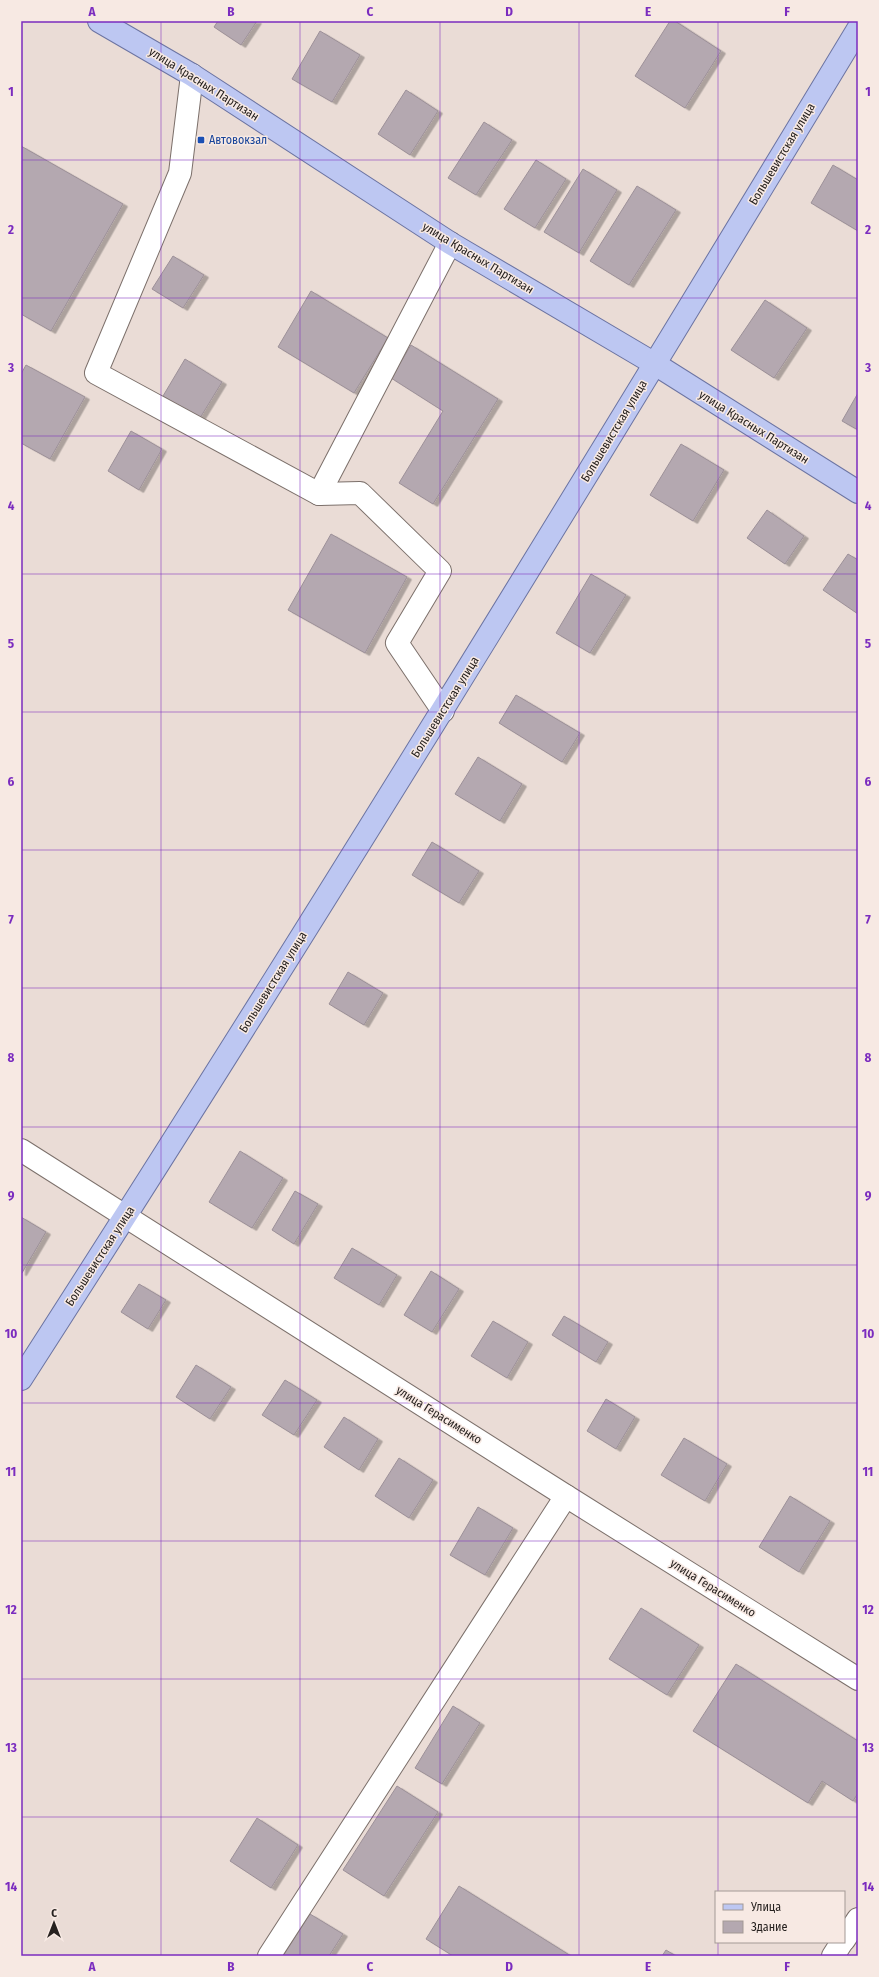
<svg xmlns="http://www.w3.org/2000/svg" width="879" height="1977" viewBox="0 0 879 1977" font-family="'Fira Sans Condensed',sans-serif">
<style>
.building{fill:#b4a8b0;stroke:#9c9098;filter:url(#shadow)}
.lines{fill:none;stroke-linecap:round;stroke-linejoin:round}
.minor-casing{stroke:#7c706b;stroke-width:24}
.major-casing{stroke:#6c74a2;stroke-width:24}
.minor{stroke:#fff;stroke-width:22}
.major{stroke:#bdc7f2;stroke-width:22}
.grid{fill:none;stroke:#7b2cbf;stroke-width:1;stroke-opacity:0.55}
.transit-dot{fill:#1a4fb4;stroke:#f7e9e3;stroke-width:1.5}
.labels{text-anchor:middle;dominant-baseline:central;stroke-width:3;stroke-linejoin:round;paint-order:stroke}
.street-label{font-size:12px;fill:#26211f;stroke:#f7e9e3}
.transit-label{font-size:12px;fill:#164399;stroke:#f7e9e3;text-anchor:start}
.neatline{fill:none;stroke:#7b2cbf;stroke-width:1.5}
.grid-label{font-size:13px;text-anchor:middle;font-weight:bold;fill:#7b2cbf}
</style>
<defs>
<filter id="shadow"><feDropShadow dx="4.5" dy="2.5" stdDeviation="0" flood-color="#0004"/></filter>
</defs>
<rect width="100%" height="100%" fill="#eadcd6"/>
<g class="building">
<path d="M218 21H257L241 45 214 27Z"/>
<path d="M670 21H675L721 51 685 108 635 76Z"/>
<path d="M320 31 360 55 332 102 292 79Z"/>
<path d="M406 90 438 111 410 155 378 134Z"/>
<path d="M484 122 512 140 476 195 448 178Z"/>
<path d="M21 146 123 204 51 331 21 314Z"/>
<path d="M536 160 566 179 535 228 504 209Z"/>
<path d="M833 165 858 180V231L811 203Z"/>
<path d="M583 169 617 190 579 253 544 232Z"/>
<path d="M637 186 676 210 629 285 590 261Z"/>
<path d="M173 256 204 275 183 308 152 289Z"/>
<path d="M311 291 388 338 354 393 278 347Z"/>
<path d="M765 300 807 328 774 378 731 350Z"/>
<path d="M411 345 498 399 433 504 399 483 443 411 391 378Z"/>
<path d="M185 359 222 382 200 418 163 396Z"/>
<path d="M26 365 85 397 50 459 21 443V374Z"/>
<path d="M858 393V430L842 421Z"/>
<path d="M131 431 162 449 139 490 108 471Z"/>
<path d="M681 444 724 470 693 521 650 495Z"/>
<path d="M767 510 804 536 785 564 747 538Z"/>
<path d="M331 534 407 577 365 653 288 610Z"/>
<path d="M848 554 858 560V614L823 590Z"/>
<path d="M591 574 626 595 590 653 556 633Z"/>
<path d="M516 695 580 733 562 762 499 723Z"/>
<path d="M478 757 522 784 500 821 455 794Z"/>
<path d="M432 842 479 871 459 903 412 875Z"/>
<path d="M348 972 383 993 364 1025 329 1004Z"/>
<path d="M240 1151 283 1178 252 1228 209 1202Z"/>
<path d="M295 1191 318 1204 294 1244 272 1230Z"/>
<path d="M21 1217 46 1232 22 1273H21Z"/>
<path d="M352 1248 397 1275 379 1305 334 1278Z"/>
<path d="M431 1271 459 1289 432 1332 404 1315Z"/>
<path d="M139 1284 166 1300 148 1329 121 1312Z"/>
<path d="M564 1316 608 1342 596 1362 552 1335Z"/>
<path d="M493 1321 528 1342 507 1378 471 1356Z"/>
<path d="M196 1365 231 1387 210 1419 176 1397Z"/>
<path d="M285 1380 317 1400 294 1435 262 1415Z"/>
<path d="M606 1399 635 1417 616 1449 587 1431Z"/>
<path d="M344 1417 378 1439 359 1470 324 1447Z"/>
<path d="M684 1438 727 1464 705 1501 661 1475Z"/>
<path d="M399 1458 433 1480 409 1518 375 1496Z"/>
<path d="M790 1496 830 1521 799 1572 759 1547Z"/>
<path d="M478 1507 513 1528 485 1575 450 1555Z"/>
<path d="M641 1608 699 1645 667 1695 609 1659Z"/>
<path d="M736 1664 858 1741V1793L853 1801 822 1781 808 1803 693 1731Z"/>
<path d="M453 1706 480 1723 442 1784 415 1768Z"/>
<path d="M397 1786 438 1812 384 1896 343 1870Z"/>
<path d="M257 1818 298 1845 271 1888 230 1861Z"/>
<path d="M459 1886 571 1956H453L426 1939Z"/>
<path d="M310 1914 343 1934 329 1956H283Z"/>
<path d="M666 1950 676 1956H662Z"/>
</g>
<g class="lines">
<g class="minor-casing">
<g id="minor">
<path d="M192 75 180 173 96 373 319 494 360 493 440 571 397 643 443 711"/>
<path d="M319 494 450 243"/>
<path d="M21 1150 566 1496 858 1679"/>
<path d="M844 1940 858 1919"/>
<path d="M269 1956 566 1496"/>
<path d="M833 1956 842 1942"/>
</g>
</g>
<g class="major-casing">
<g id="major">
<path d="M99 21 192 75 450 243 655 364 858 492"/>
<path d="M21 1379C308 933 584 482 858 29"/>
</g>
</g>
<use href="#minor" class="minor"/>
<use href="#major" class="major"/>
</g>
<path class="grid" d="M161 21V1956M300 21V1956M440 21V1956M579 21V1956M718 21V1892M21 160H858M21 298H858M21 436H858M21 574H858M21 712H858M21 850H858M21 988H858M21 1127H858M21 1265H858M21 1403H858M21 1541H858M21 1679H858M21 1817H858M718 1942V1956"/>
<rect class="transit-dot" x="197" y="136" width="8" height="8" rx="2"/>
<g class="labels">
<g class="street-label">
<text transform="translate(204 84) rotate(32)">улица Красных Партизан</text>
<text transform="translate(782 154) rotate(-59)">Большевистская улица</text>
<text transform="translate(478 258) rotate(31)">улица Красных Партизан</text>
<text transform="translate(754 427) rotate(32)">улица Красных Партизан</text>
<text transform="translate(614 431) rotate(-59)">Большевистская улица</text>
<text transform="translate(445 707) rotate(-58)">Большевистская улица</text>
<text transform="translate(273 982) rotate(-58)">Большевистская улица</text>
<text transform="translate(100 1256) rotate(-57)">Большевистская улица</text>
<text transform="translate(439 1415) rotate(32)">улица Герасименко</text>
<text transform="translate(713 1588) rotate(32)">улица Герасименко</text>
</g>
<g class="transit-label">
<text x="209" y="140">Автовокзал</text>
</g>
</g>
<rect width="879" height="1977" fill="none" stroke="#f7e9e3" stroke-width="44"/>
<rect x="715" y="1891" width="130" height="52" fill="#f7e9e3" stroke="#a39995"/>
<rect x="723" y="1904" width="20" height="6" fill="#bdc7f2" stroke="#a39995"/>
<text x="751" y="1911" font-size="12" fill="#26211f">Улица</text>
<rect x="723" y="1921" width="20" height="12" fill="#b4a8b0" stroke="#a39995"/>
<text x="751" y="1931" font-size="12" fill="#26211f">Здание</text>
<g transform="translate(54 1923)" stroke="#f7e9e3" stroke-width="3" paint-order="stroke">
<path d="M0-3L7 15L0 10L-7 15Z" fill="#26211f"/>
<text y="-6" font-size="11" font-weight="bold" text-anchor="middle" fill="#26211f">С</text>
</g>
<rect x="22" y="22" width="835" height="1933" class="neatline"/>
<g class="grid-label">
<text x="92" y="16">A</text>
<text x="231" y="16">B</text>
<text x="370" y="16">C</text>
<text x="509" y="16">D</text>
<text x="648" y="16">E</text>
<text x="787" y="16">F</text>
<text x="11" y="96">1</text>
<text x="868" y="96">1</text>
<text x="11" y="234">2</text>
<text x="868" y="234">2</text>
<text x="11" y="372">3</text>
<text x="868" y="372">3</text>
<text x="11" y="510">4</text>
<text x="868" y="510">4</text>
<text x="11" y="648">5</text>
<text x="868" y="648">5</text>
<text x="11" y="786">6</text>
<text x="868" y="786">6</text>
<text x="11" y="924">7</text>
<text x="868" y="924">7</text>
<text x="11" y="1062">8</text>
<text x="868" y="1062">8</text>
<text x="11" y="1200">9</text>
<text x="868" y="1200">9</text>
<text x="11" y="1338">10</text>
<text x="868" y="1338">10</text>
<text x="11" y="1476">11</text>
<text x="868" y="1476">11</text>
<text x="11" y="1614">12</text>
<text x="868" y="1614">12</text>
<text x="11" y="1752">13</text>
<text x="868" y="1752">13</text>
<text x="11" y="1891">14</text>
<text x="868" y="1891">14</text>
<text x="92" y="1971">A</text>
<text x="231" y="1971">B</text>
<text x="370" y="1971">C</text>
<text x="509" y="1971">D</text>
<text x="648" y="1971">E</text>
<text x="787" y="1971">F</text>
</g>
</svg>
